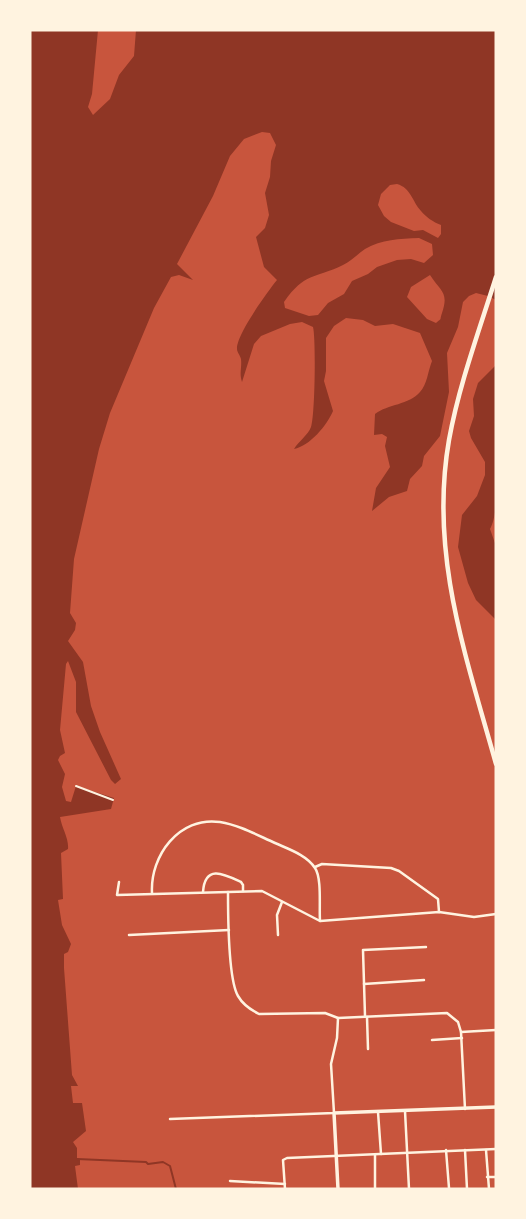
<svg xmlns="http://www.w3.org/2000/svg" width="526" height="1219" font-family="Poppins,sans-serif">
	<rect width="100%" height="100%" fill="#c8553d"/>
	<!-- water -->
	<g fill="#8f3625" fill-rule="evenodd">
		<path d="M30 30H98L92 94 88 107 93 115 110 99 119 75 134 56 136 30H496V300L488 296 476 293 469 296 463 302 458 327 447 353 449 392 440 436 424 456 422 466 410 479 407 491 389 497 372 511 376 488 390 467 385 446 387 437 382 434 374 435 375 414C388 404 409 405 420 392 427 385 428 371 432 361L420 333 393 324 375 326 363 320 346 318 334 326 326 338V371L324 381 333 411C327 425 310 446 294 449 299 441 308 435 311 427 315 416 316 338 313 327L302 322 290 324 261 336 254 344 242 382C239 373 242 368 241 359 240 355 237 352 237 349 236 335 268 291 277 280L264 267 256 237 265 228 269 215 265 193 270 177 271 161 276 145 270 133 262 132 244 139 230 156 213 196 177 264 193 280 179 275 171 277 154 308 110 413 99 449 74 559 70 613 76 623 75 630 68 641 83 662 91 706 100 732 121 779 115 784 111 780 76 712V682L68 661 66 664 60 730 65 753 60 756 58 760 65 774 62 787 66 801 71 802 76 786 114 798 111 809 60 817C62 829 69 838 68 849L61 853 63 899 58 900 62 925 71 944 68 952 64 954V968L72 1075 78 1086H71L73 1103H82L86 1131 73 1142 77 1148V1159L80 1160V1165L75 1166 78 1189H30ZM397 184C411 188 412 201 421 211 426 217 433 222 441 225V234L438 238 423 230 414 231 391 222 384 216 378 205 381 194 390 185ZM419 238 432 244 433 255 424 263 411 259 397 260 377 267 368 274 352 281 344 294 328 303 318 315 309 316 285 308 284 302C305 272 314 279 343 265 351 261 358 254 365 249 382 239 399 239 419 238ZM430 275C441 292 449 292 442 313 439 322 443 317 436 323L427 319 407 297 411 287Z"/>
		<path d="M496 365V499C496 509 494 522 490 529L496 546V620L476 600 468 583 458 547 462 515 477 496 485 475V462L471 438 469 431 474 416 473 399 478 383Z"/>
	</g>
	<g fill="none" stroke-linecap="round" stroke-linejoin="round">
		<!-- stream -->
		<polyline stroke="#8f3625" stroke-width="2" points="77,1159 146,1162 148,1164 163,1162 170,1166 176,1189"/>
		<!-- path -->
		<polyline stroke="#fff3e0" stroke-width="2" points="76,786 113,800"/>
		<!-- minor -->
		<g stroke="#fff3e0" stroke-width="2.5">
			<polyline points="315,867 322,864 391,868 399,871 438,899 439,912"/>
			<polyline points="119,882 117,895 262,891 320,921 439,912 474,917 496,914"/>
			<path d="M203 892C205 864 224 874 241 882L243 885V891"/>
			<path d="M228 892C228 913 228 979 238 996 242 1003 251 1010 259 1014L325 1013 338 1018 447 1013 458 1022 461 1032 496 1030"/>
			<path d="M152 893C150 856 179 816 220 822 239 825 257 835 275 843 288 849 307 855 315 868 322 878 319 907 320 921"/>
			<polyline points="129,935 229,930"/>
			<polyline points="278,935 277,915 282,902"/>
			<polyline points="364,984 424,980"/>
			<polyline points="365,1016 363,950 426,947"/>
			<polyline points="367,1017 368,1049"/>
			<polyline points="461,1032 465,1109"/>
			<polyline points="432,1040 462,1038"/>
			<polyline points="405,1111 409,1189"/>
			<polyline points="378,1112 381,1154"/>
			<polyline points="170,1119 334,1113 331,1064 337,1038 338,1018"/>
			<polyline points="446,1150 449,1188"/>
			<polyline points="465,1150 467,1189"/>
			<polyline points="486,1150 489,1189"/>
			<polyline points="375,1155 375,1189"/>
			<polyline points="487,1177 496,1177"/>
			<polyline points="230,1181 285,1184"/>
			<polyline points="285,1189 283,1160 287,1158 496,1149"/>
		</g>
		<!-- tertiary -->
		<polyline stroke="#fff3e0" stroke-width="3.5" points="338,1189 334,1113 496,1107"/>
		<!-- primary -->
		<path stroke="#fff3e0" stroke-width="4.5" d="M496 277C479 331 459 385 449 440 429 554 466 656 496 764"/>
	</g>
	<!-- border -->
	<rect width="526" height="1219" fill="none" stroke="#fff3e0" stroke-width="63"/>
</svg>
